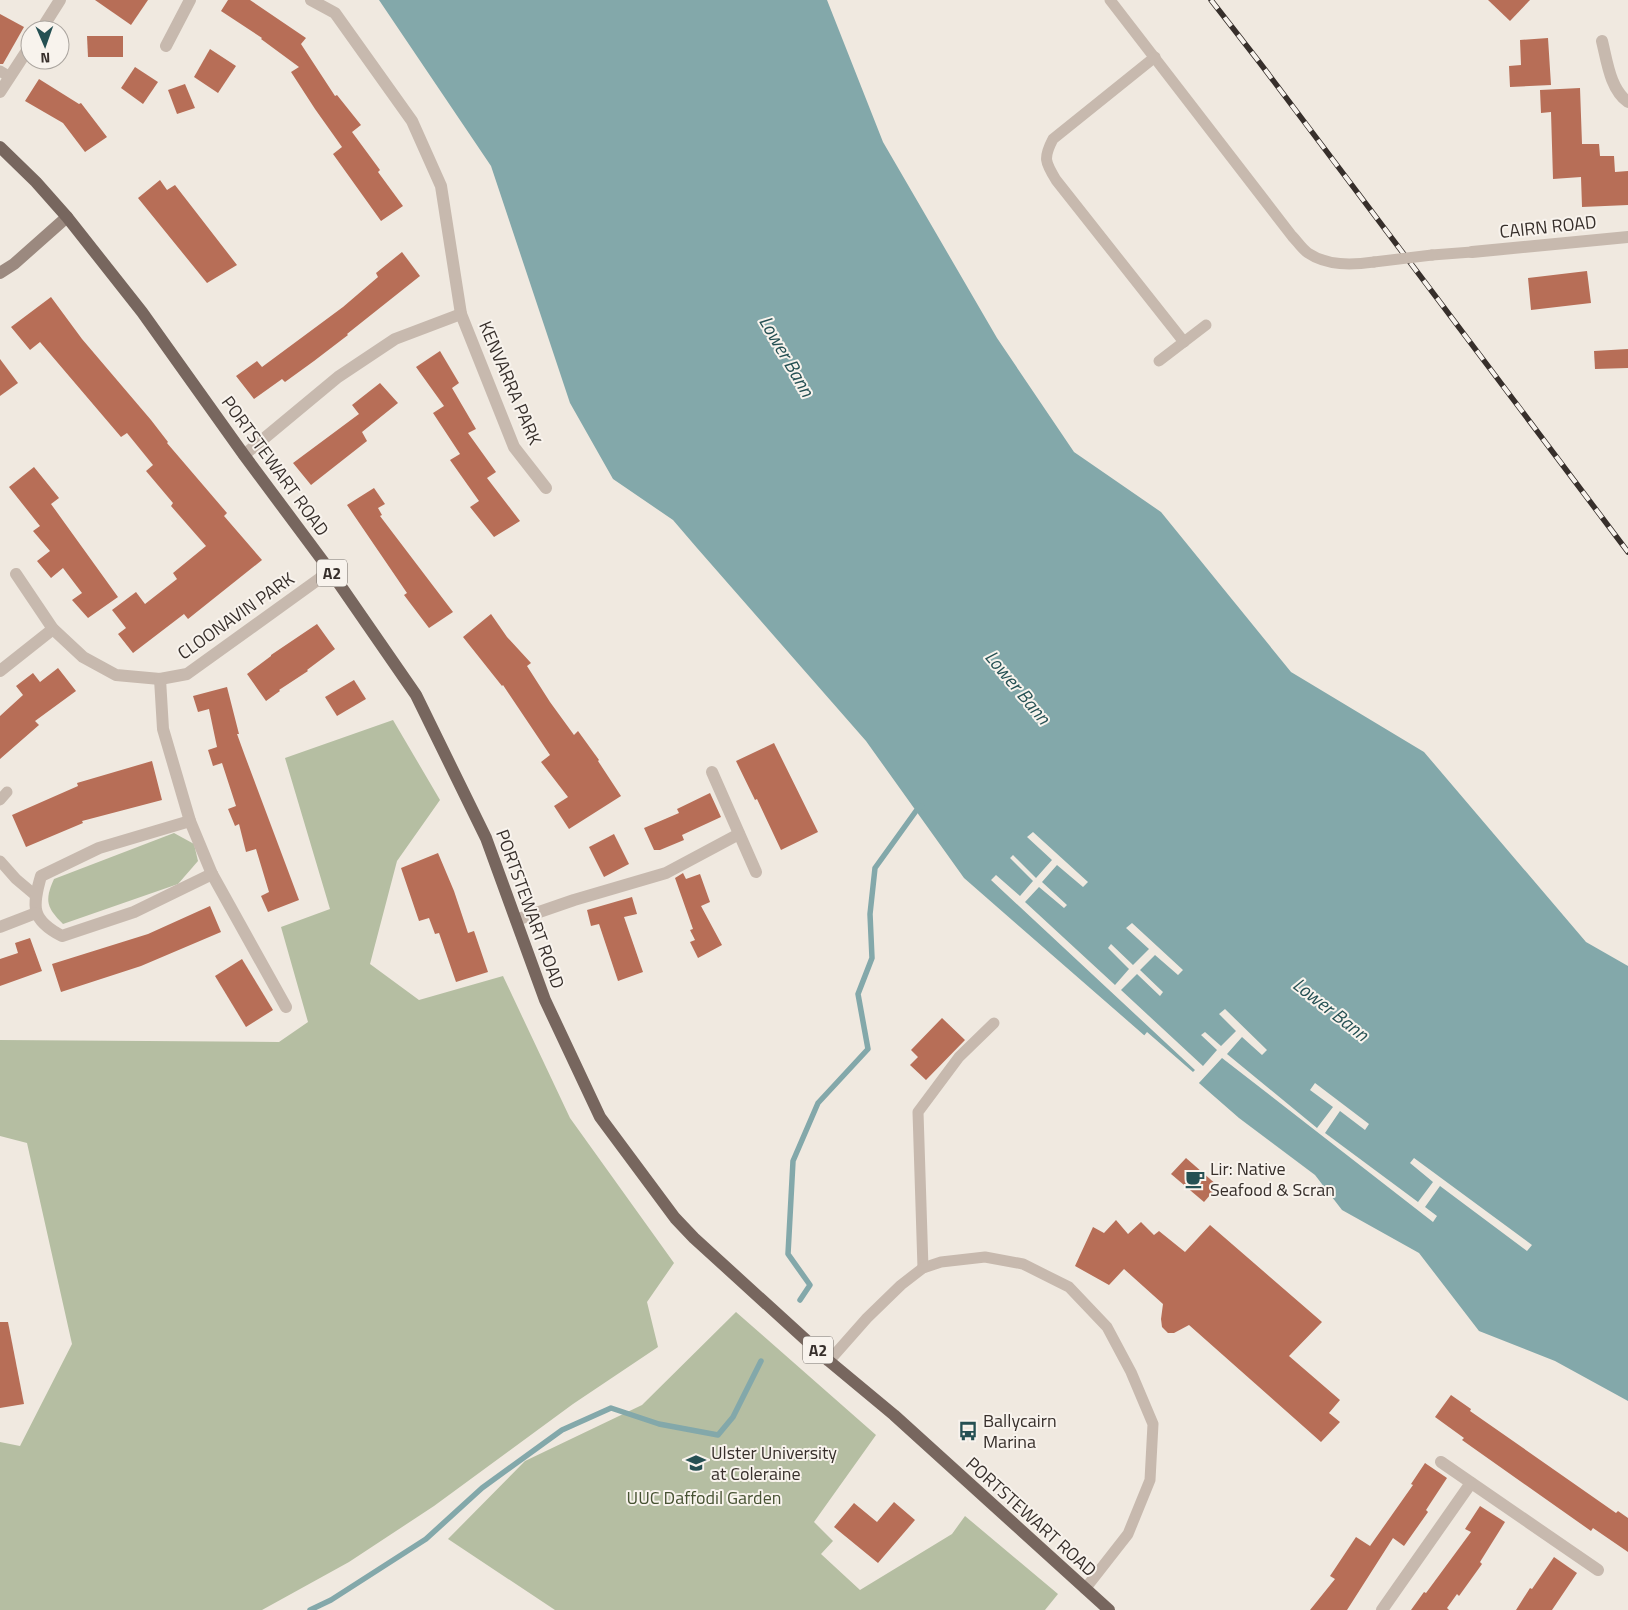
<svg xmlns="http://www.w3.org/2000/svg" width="1628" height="1610" font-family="'Titillium Web',sans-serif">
	<rect width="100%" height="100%" fill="#f0e9e0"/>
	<!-- green -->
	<g fill="#b5bea2">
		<polygon points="393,720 440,800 397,861 370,964 419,1000 503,976 570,1118 674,1263 647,1302 658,1347 573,1404 434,1506 349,1562 262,1610 0,1610 0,1442 20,1446 72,1344 27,1143 0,1136 0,1040 279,1042 308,1022 281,927 330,909 285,758"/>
		<path d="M174 833 194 844 198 861 178 884 63 924C47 908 44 901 54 879Z"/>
		<polygon points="736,1312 876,1435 814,1522 833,1541 821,1554 860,1590 952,1534 965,1516 1058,1594 1045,1610 555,1610 448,1539 525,1461 642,1405"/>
	</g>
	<!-- water -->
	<polygon fill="#83a8aa" points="379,0 827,0 883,142 997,338 1074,452 1161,512 1291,672 1424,752 1586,942 1628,966 1628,1401 1555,1361 1479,1331 1419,1253 1342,1210 1315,1175 1239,1118 964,878 866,741 697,548 673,520 613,479 570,403 491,166"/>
	<!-- pier -->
	<polygon fill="#f0e9e0" points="1033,832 1088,882 1083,887 1057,865 1042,882 1067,905 1064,908 1039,887 1025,902 1115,985 1129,969 1108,948 1111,944 1133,965 1149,949 1126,928 1132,923 1183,970 1178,975 1155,955 1140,970 1163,992 1160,996 1137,974 1121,990 1203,1066 1217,1050 1201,1035 1205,1032 1221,1046 1236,1031 1219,1014 1225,1009 1267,1050 1262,1055 1242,1037 1227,1054 1317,1128 1333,1107 1310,1090 1315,1083 1369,1124 1365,1130 1340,1111 1325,1133 1418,1202 1433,1182 1410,1163 1414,1158 1532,1245 1527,1251 1440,1186 1425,1207 1437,1216 1433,1222 1222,1058 1198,1084 1178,1067 1143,1037 1147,1032 1193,1072 1195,1070 991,880 996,875 1020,896 1033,881 1010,858 1013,855 1036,878 1052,860 1027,837"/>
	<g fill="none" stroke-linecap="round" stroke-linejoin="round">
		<!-- stream -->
		<g stroke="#83a8aa" stroke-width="5.5">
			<polyline points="800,1300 810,1285 788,1254 793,1161 818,1103 868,1049 858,994 872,958 870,914 875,868 916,811 922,806"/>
			<polyline points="310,1610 331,1600 426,1539 482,1488 562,1430 611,1408 659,1424 718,1435 733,1417 761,1361"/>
		</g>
	</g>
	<!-- building -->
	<g fill="#b76e57">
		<polygon points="95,0 148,0 131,25"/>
		<polygon points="228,0 250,0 306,38 301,44 335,96 337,95 361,125 352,132 380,170 378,172 403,206 381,221 333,154 342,147 315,109 291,72 299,67 261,39 262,38 221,11"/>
		<polygon points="1488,0 1530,0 1510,21"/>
		<polygon points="0,14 24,27 3,64 0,64"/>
		<polygon points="87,36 123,36 123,57 88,57"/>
		<polygon points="1548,38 1551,85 1510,87 1509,66 1521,65 1520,40"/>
		<polygon points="210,49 236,66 218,93 194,77"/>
		<polygon points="135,67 158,82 143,104 121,88"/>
		<polygon points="39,79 79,104 81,103 107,137 85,152 63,123 25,101"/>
		<polygon points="185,84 195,108 177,114 168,90"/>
		<polygon points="1580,88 1582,144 1599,144 1600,156 1614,156 1615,172 1628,171 1628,205 1582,207 1581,177 1553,179 1551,112 1541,113 1540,90"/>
		<polygon points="160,180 167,190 175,185 237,265 207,283 138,198"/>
		<polygon points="402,252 420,276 347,334 348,335 314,361 285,382 282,379 254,399 236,376 257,361 262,367 343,307 378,277 376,273"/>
		<polygon points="1587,271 1591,303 1531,310 1528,278"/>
		<polygon points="51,297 82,339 151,420 168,442 167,443 227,513 224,516 262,560 188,619 184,614 133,653 118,634 126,628 112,610 136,592 145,604 177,579 173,573 206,546 171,506 173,503 146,471 153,465 127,433 121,437 40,342 30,350 11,327"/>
		<polygon points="1628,349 1628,368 1595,369 1594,351"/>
		<polygon points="440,351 459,383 452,388 476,429 468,433 496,472 487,478 520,521 494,537 470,507 479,501 450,460 460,454 433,413 444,406 416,367"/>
		<polygon points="0,359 18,383 0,396"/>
		<polygon points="380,383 398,403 362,432 367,441 311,485 293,463 359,414 352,405"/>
		<polygon points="34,467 59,498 51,504 118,597 88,618 72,600 82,593 63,568 51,578 37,561 50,551 33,531 40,526 9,487"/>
		<polygon points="374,488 385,504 378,508 382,515 380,516 453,612 429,628 404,595 407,593 347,505"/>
		<polygon points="491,614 507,637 531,663 527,666 550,702 574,735 578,731 599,760 598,761 621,796 569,829 554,806 568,797 541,762 550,755 503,685 502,686 463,637"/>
		<polygon points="317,624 335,649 307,670 308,671 279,690 280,691 266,701 247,674 271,656 271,655"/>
		<polygon points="58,668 76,691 35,721 39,725 0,759 0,716 23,695 16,686 33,673 40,682"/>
		<polygon points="354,680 366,699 337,716 325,697"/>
		<polygon points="227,687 239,734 237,734 245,756 299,900 268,912 261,896 269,892 256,849 246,852 239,824 235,826 228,809 236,806 222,763 213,766 208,750 217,747 209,709 198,712 193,696"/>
		<polygon points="774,743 818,832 781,850 757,799 755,800 736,761"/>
		<polygon points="152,761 162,800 82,821 83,823 26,847 12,815 78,786 77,783"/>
		<polygon points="710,793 721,817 682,835 684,840 660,850 654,850 644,828 679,813 677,809"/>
		<polygon points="614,834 629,864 604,877 589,847"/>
		<polygon points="438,853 454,891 468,933 474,931 488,972 456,982 439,933 435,934 429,918 419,921 401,868"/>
		<polygon points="683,873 686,879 700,874 710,902 701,906 722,945 698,958 690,942 695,940 690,930 693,929 675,878"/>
		<polygon points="632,897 637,914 624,917 643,972 618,981 599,924 591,926 587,910"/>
		<polygon points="210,906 221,932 141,966 61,992 52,964 148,934"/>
		<polygon points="30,938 42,971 0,986 0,959 18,953 15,943"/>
		<polygon points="242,959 273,1010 246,1027 215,976"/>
		<polygon points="942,1018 965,1040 926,1080 910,1065 918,1057 911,1050"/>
		<polygon points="1186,1158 1218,1186 1204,1202 1171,1174"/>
		<polygon points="1116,1220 1128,1234 1141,1222 1154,1235 1159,1231 1185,1252 1210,1225 1322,1322 1289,1356 1340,1400 1329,1413 1340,1422 1321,1442 1189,1325 1174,1333 1168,1333 1162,1327 1161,1319 1163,1304 1124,1269 1109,1285 1075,1266 1093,1227 1104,1233"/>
		<polygon points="0,1322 8,1322 24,1404 0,1408"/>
		<polygon points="1451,1395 1471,1409 1470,1411 1616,1513 1618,1511 1628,1518 1628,1552 1593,1528 1591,1531 1462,1440 1464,1438 1435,1417"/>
		<polygon points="1425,1463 1447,1478 1426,1510 1428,1512 1404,1546 1393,1538 1347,1610 1310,1610 1335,1579 1330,1576 1356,1537 1370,1546 1413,1485 1411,1484"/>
		<polygon points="894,1502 915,1520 878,1563 834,1527 854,1503 877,1522"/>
		<polygon points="1480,1506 1505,1522 1480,1562 1482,1564 1459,1596 1457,1594 1447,1608 1449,1610 1411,1610 1424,1592 1426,1593 1471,1532 1465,1529"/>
		<polygon points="1554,1557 1577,1573 1552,1610 1516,1610 1530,1588 1532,1589"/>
	</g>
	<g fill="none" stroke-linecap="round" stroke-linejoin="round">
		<!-- lane -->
		<g stroke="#c7b9ae" stroke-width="11">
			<path d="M1110 0 1292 236C1297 241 1302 249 1308 253 1327 266 1352 265 1374 262"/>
			<path d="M1155 57 1053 139C1043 158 1045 162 1056 180L1184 342"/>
			<polyline points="0,71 10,77"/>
			<polyline points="1432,255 1472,252"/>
			<polyline points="1159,361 1206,325"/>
			<polyline points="0,800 7,792"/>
			<polyline points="0,861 16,879 35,895"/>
			<polyline points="923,1268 918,1112 959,1057 994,1023"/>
			<polyline points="829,1361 867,1318 901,1285 923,1268 941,1262 985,1257 1023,1264 1069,1287 1107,1327 1131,1372 1153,1424 1150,1480 1128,1534 1085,1589"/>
		</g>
		<!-- street -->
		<g stroke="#c7b9ae" stroke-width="12">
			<polyline points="311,0 335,13 412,121 441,186 461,314 514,447 546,488"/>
			<polyline points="41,30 60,0"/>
			<path d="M1602 41C1607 61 1610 89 1628 102"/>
			<polyline points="166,46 190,0"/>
			<polyline points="0,92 30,46"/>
			<polyline points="1472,252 1628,237"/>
			<polyline points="244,455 338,377 395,339 461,314"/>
			<polyline points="16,574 53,629 83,657 116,675 160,679 187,674 319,579 331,572"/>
			<polyline points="0,671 53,629"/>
			<polyline points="160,679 163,729 190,821 212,874 286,1007"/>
			<polyline points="712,772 756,872"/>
			<path d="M190 821 99 848 41 876C32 907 31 920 62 936L134 912 212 874"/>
			<polyline points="516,920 574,900 666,873 739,834"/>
			<polyline points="0,927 36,913"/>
			<polyline points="1441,1462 1598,1570"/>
			<polyline points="1382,1610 1471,1483"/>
		</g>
		<!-- secondary -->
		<polyline stroke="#9b897f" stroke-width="12" points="0,273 14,264 67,217"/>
		<!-- primary -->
		<polyline stroke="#77665e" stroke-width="12" points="0,147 36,182 67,217 142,312 244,455 331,572 416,695 486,838 545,1000 600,1117 675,1218 694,1238 829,1361 894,1415 1109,1610"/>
		<defs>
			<polyline id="rail" points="1211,0 1260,63 1628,552"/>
		</defs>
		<!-- rail casing -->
		<use href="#rail" stroke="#372f2b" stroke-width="5.5"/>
		<!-- rail -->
		<use href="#rail" stroke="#f8f3ed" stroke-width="4" stroke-dasharray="11" stroke-linecap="butt"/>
		<!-- lane-bridge -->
		<polyline stroke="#c7b9ae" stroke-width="11" points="1374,262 1432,255"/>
	</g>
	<!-- icons -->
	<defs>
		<symbol id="cafe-bare" viewBox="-9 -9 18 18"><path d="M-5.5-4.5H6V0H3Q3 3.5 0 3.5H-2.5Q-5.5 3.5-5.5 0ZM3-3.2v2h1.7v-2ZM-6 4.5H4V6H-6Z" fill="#255053" stroke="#f8f3ed" stroke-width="2.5" paint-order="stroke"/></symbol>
		<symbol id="bus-bare" viewBox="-9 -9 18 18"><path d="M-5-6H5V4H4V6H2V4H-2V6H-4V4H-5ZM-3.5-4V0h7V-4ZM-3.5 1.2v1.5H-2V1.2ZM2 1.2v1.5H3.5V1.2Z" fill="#255053" stroke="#f8f3ed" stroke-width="2.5" paint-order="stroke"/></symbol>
		<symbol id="university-bare" viewBox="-9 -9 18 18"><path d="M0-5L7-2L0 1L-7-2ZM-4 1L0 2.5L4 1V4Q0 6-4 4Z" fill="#255053" stroke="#f8f3ed" stroke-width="2.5" paint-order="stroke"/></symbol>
	</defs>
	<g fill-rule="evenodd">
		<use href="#cafe-bare" x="1181" y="1165" width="28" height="28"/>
		<use href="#bus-bare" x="954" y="1417" width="28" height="28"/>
		<use href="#university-bare" x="682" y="1449" width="28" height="28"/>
	</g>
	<g text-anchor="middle" stroke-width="4" stroke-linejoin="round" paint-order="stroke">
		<!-- shield labels -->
		<g fill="#f8f3ed" stroke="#716a65" stroke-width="1">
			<rect x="317" y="559.5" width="30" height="27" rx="4"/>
			<rect x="803" y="1336.5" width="30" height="27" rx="4"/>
		</g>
		<g font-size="16" font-weight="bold" fill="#372f2b">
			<text x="332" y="579">A2</text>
			<text x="818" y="1356">A2</text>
		</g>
		<!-- street labels -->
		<g font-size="18" fill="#372f2b" stroke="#f8f3ed">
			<text transform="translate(1548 227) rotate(-6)" y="6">CAIRN ROAD</text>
			<text transform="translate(510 383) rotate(67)" y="6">KENVARRA PARK</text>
			<text transform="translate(275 466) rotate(54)" y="6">PORTSTEWART ROAD</text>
			<text transform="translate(236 616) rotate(-35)" y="6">CLOONAVIN PARK</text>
			<text transform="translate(530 909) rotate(70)" y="6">PORTSTEWART ROAD</text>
			<text transform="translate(1031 1517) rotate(42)" y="6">PORTSTEWART ROAD</text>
		</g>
		<!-- poi labels -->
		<g font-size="18" fill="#372f2b" stroke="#f8f3ed" text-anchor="start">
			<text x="1210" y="1175">Lir: Native<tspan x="1210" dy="21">Seafood &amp; Scran</tspan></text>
			<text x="983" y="1427">Ballycairn<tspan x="983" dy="21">Marina</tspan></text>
			<text x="711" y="1459">Ulster University<tspan x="711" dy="21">at Coleraine</tspan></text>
		</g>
		<!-- park labels -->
		<g font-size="18" fill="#465232" stroke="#f8f3ed">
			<text x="704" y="1504">UUC Daffodil Garden</text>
		</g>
		<!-- water labels -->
		<g font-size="19" font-style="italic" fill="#255053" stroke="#f8f3ed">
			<text transform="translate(787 356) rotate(60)" y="7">Lower Bann</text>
			<text transform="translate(1018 687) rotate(50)" y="7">Lower Bann</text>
			<text transform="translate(1331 1009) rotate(38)" y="7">Lower Bann</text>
		</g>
	</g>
	<!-- north arrow -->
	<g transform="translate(45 45) rotate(178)"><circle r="24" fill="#f8f3ed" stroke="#aba59f"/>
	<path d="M0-4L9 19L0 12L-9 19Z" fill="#255053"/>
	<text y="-8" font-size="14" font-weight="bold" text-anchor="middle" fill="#372f2b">N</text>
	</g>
</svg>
